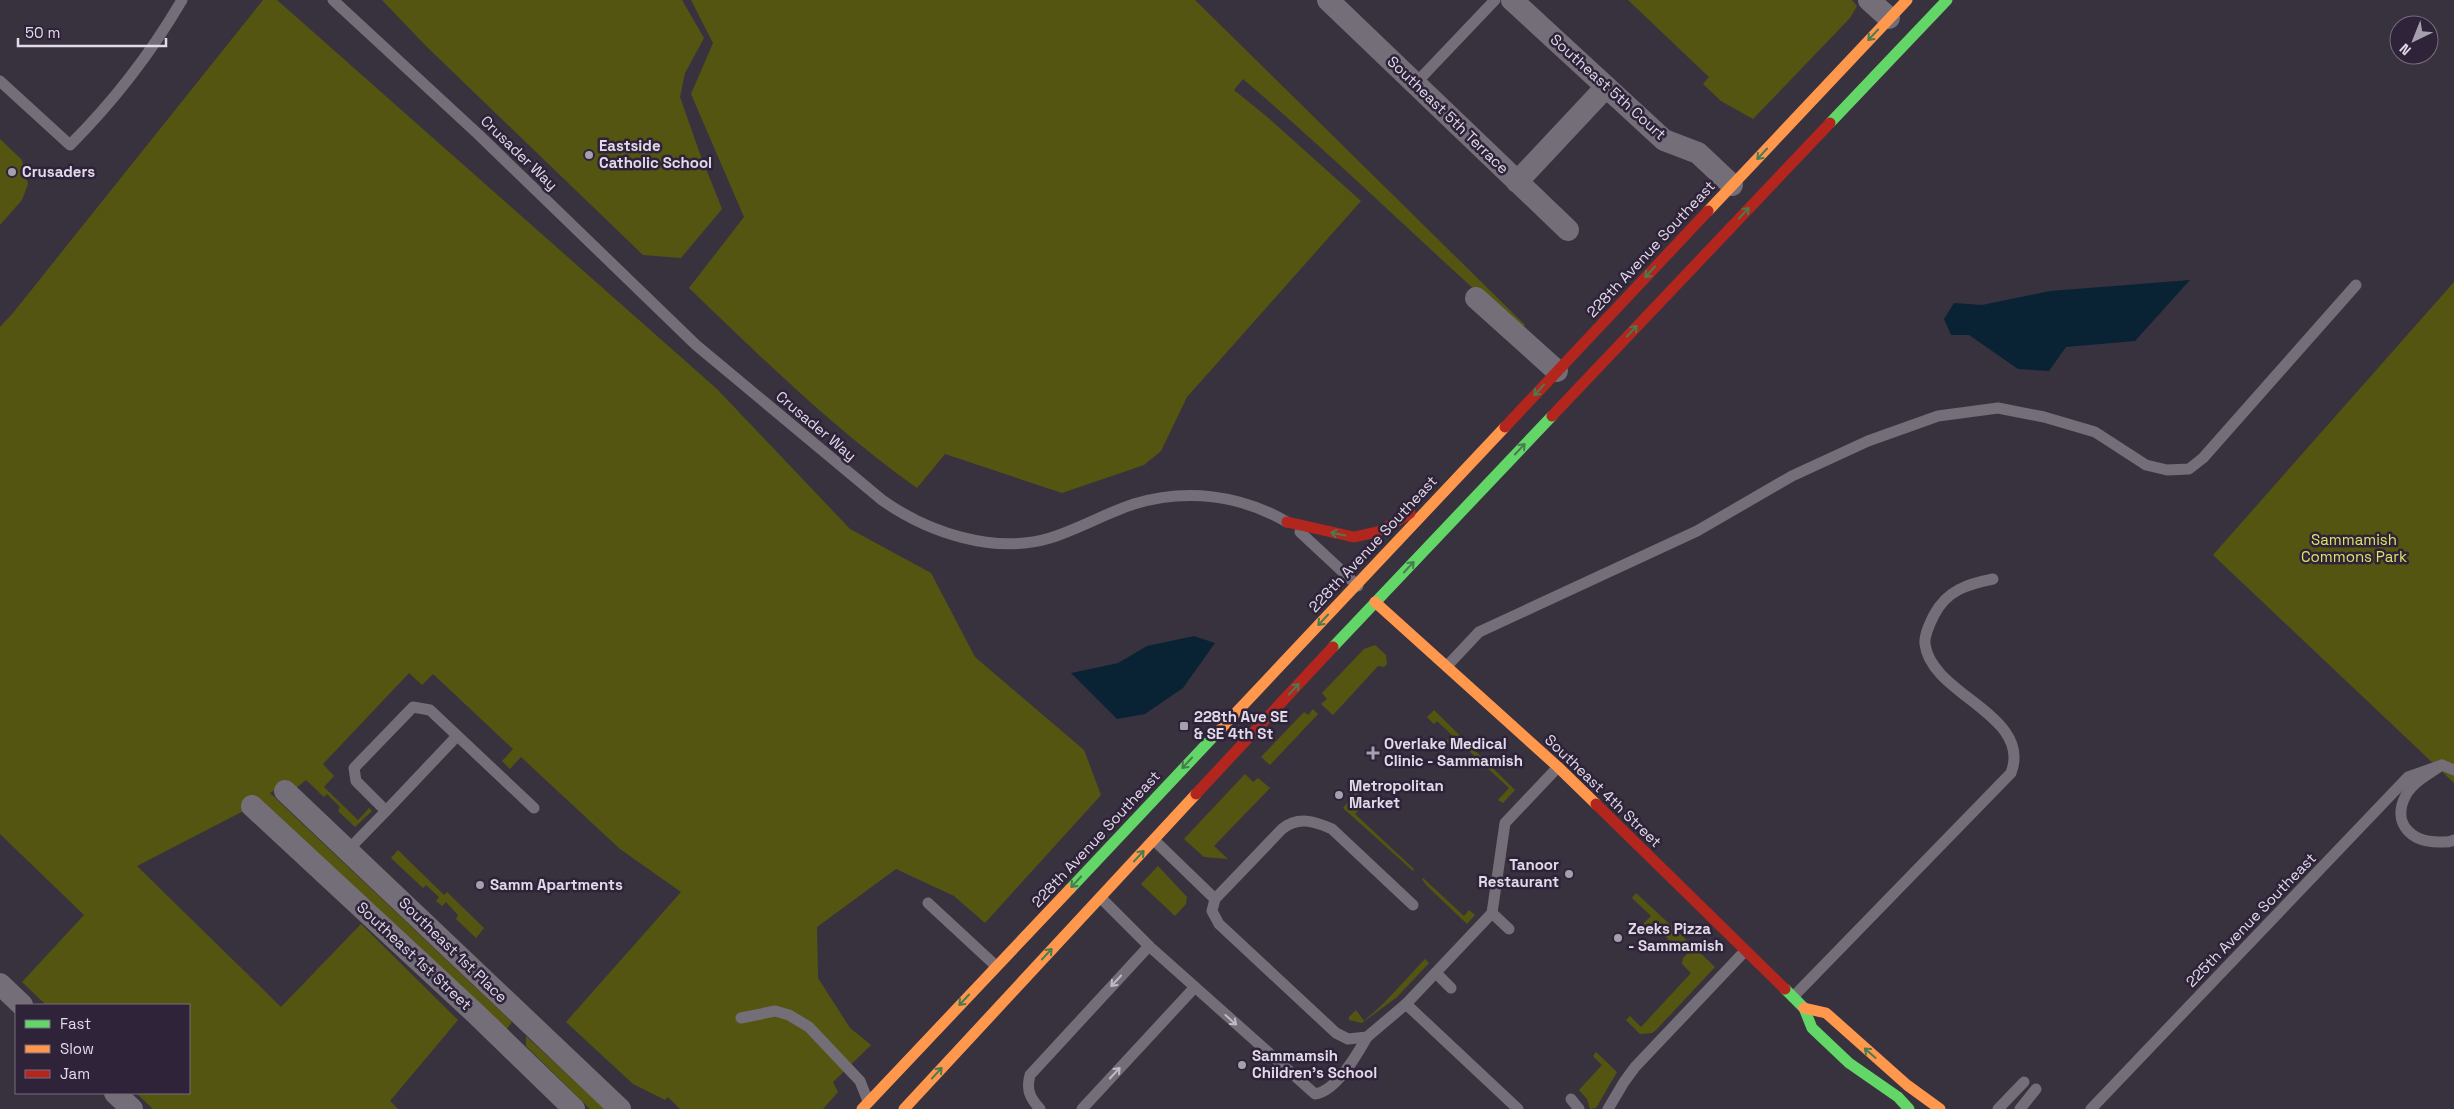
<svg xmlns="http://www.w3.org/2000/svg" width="2454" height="1109" font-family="'Space Grotesk',sans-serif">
	<rect width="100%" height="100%" fill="#38323f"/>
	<!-- green -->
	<g fill="#555512">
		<polygon points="263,0 277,0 717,389 850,529 931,573 975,657 1084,750 1101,795 985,923 954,896 896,869 817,927 818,978 850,1028 871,1045 833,1082 838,1092 823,1109 680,1109 668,1097 665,1100 633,1084 566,1022 681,892 620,849 521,757 510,769 502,761 513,749 433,674 422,685 409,673 323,764 334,776 324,787 358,820 369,808 372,811 355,827 338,811 340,807 327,794 324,797 306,780 294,790 289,787 290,781 270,793 512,1022 505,1031 257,804 137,866 281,1007 361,924 458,1020 390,1101 398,1109 153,1109 136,1093 189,1093 189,1005 46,1005 22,982 84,915 0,834 0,327 13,313"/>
		<polygon points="382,0 682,0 704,38 685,73 680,97 699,151 722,209 681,258 643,255 426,46"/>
		<path d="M691 0H1195L1525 325 1520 330C1426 248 1338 160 1243 79L1234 90 1266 116 1361 201 1187 397 1161 451 1144 465 1062 493 945 454 917 488C835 430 762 358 689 288L744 217 691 94 713 43Z"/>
		<polygon points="1628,0 1852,0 1857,6 1850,18 1753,119 1721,101 1703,84 1709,77"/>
		<polygon points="0,139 22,160 28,184 22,200 0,225"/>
		<polygon points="2454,282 2454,783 2213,555"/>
		<polygon points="1375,645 1386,655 1387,664 1384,667 1378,666 1333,715 1321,704 1327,699 1322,693 1364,649"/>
		<polygon points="1313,709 1318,714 1270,765 1261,757 1304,712 1308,715"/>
		<polygon points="1434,710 1515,790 1503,803 1498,800 1509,788 1455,738 1444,749 1441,746 1452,735 1437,721 1434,724 1427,717"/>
		<polygon points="1245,774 1253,782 1258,778 1270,788 1214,846 1228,859 1204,857 1184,839"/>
		<polygon points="1356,792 1366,802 1355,814 1414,869 1413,871 1343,808"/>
		<polygon points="398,850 444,895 447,892 484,928 476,938 456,919 458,915 446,902 442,906 436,901 439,897 426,885 423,888 391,858"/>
		<polygon points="1158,866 1187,897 1186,904 1175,916 1141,884"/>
		<polygon points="1423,878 1464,916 1469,910 1475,915 1467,924 1426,885 1422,879"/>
		<polygon points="1636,893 1690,943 1681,952 1660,931 1657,934 1653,930 1650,934 1641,926 1651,916 1632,898"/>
		<polygon points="1694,947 1715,967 1656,1030 1652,1033 1640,1034 1626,1020 1630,1016 1641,1027 1691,973 1682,964 1683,958"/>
		<polygon points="1425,959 1429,963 1397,997 1362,1023 1349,1020 1349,1017 1356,1010 1364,1021 1384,1003"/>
		<polygon points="526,1036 605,1109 590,1109 526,1046"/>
		<polygon points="1596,1052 1617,1072 1596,1108 1590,1109 1587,1099 1579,1090 1602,1065 1593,1056"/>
	</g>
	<!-- water -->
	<g fill="#0a2334">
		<polygon points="2190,280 2135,341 2066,347 2049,371 2018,369 1969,335 1951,335 1944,319 1954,303 1982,305 2050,291"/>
		<polygon points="1194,636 1215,643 1183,688 1145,714 1117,719 1071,673 1118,663 1147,646"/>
	</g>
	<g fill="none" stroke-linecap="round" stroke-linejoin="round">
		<!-- lane -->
		<g stroke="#746e79" stroke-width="11">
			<path d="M333 0 479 135 696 345 882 500C927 532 994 555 1050 538 1079 529 1106 513 1134 504 1186 488 1241 495 1287 522"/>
			<path d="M0 81 70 145C113 102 151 53 182 0"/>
			<polyline points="1415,84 1495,0"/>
			<polyline points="1300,532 1358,586"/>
			<polyline points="1447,666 1479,632 1697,531 1792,476 1868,441 1938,416 1998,408 2044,417 2095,432 2146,465 2167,470 2189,469 2203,458 2356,285"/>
			<path d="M2454 770 2442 765C2430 773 2413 782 2406 795 2391 823 2411 842 2439 842 2445 842 2449 843 2454 840"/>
			<polyline points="386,811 457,736"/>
			<polyline points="1154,840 1215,899"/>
			<polyline points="348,850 386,811 356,781 354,768 413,707 430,710 534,808"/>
			<path d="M1101 898 1149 946 1315 1094C1336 1092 1358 1053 1367 1037"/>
			<polyline points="928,903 996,966"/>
			<path d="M1413 905 1332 829C1314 821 1298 816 1282 829L1215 899 1212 911 1219 924 1336 1033 1348 1039 1367 1037 1406 1004 1492 913 1505 823 1558 767"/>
			<polyline points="1492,913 1509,929"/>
			<polyline points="1436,973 1451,988"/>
			<path d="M1793 997 2011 773C2033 715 1931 695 1925 644 1924 635 1930 623 1934 615 1947 590 1968 584 1993 579"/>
			<polyline points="1406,1004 1518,1109"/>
			<polyline points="741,1018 775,1011 789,1015 809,1027 860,1081 868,1101"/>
			<polyline points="1571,1099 1579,1109"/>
			<path d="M1040 1109C1030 1098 1026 1090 1030 1075L1149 946"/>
			<polyline points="1082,1109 1195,987"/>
			<polyline points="1608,1109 1624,1082 1635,1067 1745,951"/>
			<polyline points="1998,1109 2024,1082"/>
			<polyline points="2020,1109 2036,1089"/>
			<polyline points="2091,1109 2408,777 2442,765"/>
		</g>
		<!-- street -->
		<g stroke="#746e79" stroke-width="22">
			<polyline points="1328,0 1568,230"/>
			<polyline points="1512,0 1664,140 1698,153 1732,185"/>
			<polyline points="1869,0 1889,18"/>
			<polyline points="1517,182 1606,87"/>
			<polyline points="1476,298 1557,371"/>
			<polyline points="285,791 620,1109"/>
			<polyline points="252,806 475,1013 574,1109"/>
			<polyline points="0,984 22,1005"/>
			<polyline points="115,1093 132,1109"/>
		</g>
		<!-- fast -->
		<g stroke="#63d668" stroke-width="11">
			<polyline points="1830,123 1947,0"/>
			<polyline points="1333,647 1552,416"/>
			<polyline points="1070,889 1214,736"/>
			<polyline points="1785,989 1804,1008 1812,1028 1849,1063 1898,1097 1909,1109"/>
		</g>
		<!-- slow -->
		<g stroke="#ff974d" stroke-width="11">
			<polyline points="1708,211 1907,0"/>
			<polyline points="1375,602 1558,767 1596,804"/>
			<polyline points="1214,736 1505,427"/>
			<polyline points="1804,1008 1826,1013 1907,1085 1940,1109"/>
			<polyline points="862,1109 1070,889"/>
			<polyline points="904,1109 1196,794"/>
		</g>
		<!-- jam -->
		<g stroke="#b3261e" stroke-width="11">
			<polyline points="1552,416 1830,123"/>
			<polyline points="1505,427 1708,211"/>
			<polyline points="1287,522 1354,537 1381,531 1410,513"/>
			<polyline points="1196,794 1333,647"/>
			<polyline points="1596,804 1785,989"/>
		</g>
	</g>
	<!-- one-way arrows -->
	<defs><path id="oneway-shaft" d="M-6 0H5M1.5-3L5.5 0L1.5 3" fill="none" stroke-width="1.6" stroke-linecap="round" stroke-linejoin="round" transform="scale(1.25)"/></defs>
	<g stroke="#487c50">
		<use href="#oneway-shaft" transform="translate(1873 35) rotate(133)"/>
		<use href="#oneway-shaft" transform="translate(1762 154) rotate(133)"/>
		<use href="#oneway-shaft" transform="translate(1744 213) rotate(-47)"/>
		<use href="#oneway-shaft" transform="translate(1650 272) rotate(133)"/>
		<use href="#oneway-shaft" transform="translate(1632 331) rotate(-47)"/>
		<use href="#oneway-shaft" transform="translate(1539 390) rotate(133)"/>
		<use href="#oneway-shaft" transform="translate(1520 449) rotate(-47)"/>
		<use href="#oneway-shaft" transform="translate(1338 534) rotate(-169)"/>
		<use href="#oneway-shaft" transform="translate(1409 567) rotate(-47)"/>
		<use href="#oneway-shaft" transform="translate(1323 620) rotate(133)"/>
		<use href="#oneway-shaft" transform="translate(1294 689) rotate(-47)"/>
		<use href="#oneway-shaft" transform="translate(1187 763) rotate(133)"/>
		<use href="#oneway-shaft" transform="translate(1139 856) rotate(-47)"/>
		<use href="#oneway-shaft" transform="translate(1076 882) rotate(133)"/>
		<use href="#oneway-shaft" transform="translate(1047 954) rotate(-47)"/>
		<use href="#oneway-shaft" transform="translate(964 1000) rotate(133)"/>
		<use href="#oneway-shaft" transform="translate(1870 1053) rotate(-139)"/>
		<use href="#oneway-shaft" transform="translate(937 1073) rotate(-47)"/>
	</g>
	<g stroke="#c0bac7">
		<use href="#oneway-shaft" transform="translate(1116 981) rotate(133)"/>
		<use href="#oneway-shaft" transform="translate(1231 1020) rotate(42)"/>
		<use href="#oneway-shaft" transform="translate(1115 1073) rotate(-47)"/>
	</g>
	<!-- markers -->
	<g fill="#a69fae" stroke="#2e2339" stroke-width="2">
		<circle cx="589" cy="155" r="5"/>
		<circle cx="12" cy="172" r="5"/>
		<rect x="1179" y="721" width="10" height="10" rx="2.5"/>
		<path d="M1370.5 745.5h5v5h5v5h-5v5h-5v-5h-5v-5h5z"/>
		<circle cx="1339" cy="795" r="5"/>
		<circle cx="1569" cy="874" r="5"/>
		<circle cx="480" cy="885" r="5"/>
		<circle cx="1618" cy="938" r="5"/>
		<circle cx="1242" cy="1065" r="5"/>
	</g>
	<g text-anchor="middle" stroke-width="5" stroke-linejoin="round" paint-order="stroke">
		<!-- street labels -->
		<g font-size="15" fill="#e1dae9" stroke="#2e2339">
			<text transform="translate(1608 87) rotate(42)" y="5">Southeast 5th Court</text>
			<text transform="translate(1448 115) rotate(44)" y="5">Southeast 5th Terrace</text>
			<text transform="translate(519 153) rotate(44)" y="5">Crusader Way</text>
			<text transform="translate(1651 249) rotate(-47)" y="5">228th Avenue Southeast</text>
			<text transform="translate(816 426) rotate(40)" y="5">Crusader Way</text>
			<text transform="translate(1373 544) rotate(-47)" y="5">228th Avenue Southeast</text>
			<text transform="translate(1603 791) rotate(44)" y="5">Southeast 4th Street</text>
			<text transform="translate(1096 839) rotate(-47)" y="5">228th Avenue Southeast</text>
			<text transform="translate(2251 920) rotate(-46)" y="5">225th Avenue Southeast</text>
			<text transform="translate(453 950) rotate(44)" y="5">Southeast 1st Place</text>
			<text transform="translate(414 956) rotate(43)" y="5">Southeast 1st Street</text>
		</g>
		<!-- poi labels -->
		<g font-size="15" font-weight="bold" fill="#e1dae9" stroke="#2e2339" text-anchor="start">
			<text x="599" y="151">Eastside<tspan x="599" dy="17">Catholic School</tspan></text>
			<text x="22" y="177">Crusaders</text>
			<text x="1194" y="722">228th Ave SE<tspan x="1194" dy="17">&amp; SE 4th St</tspan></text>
			<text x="1384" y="749">Overlake Medical<tspan x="1384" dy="17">Clinic - Sammamish</tspan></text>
			<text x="1349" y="791">Metropolitan<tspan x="1349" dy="17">Market</tspan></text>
			<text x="1559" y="870" text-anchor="end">Tanoor<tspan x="1559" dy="17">Restaurant</tspan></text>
			<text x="490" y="890">Samm Apartments</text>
			<text x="1628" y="934">Zeeks Pizza<tspan x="1628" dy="17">- Sammamish</tspan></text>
			<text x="1252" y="1061">Sammamsih<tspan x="1252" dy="17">Children's School</tspan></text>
		</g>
		<!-- park labels -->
		<g font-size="15" fill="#dee465" stroke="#2e2339">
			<text x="2354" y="545">Sammamish<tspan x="2354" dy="17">Commons Park</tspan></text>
		</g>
	</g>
	<!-- legend -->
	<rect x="15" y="1004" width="175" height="90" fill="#2e2339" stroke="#766c7f"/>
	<rect x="25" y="1020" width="25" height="8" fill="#63d668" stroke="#766c7f"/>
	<text x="60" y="1029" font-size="15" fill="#e1dae9">Fast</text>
	<rect x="25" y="1045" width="25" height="8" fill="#ff974d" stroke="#766c7f"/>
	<text x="60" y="1054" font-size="15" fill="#e1dae9">Slow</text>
	<rect x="25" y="1070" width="25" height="8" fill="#b3261e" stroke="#766c7f"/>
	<text x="60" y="1079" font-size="15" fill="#e1dae9">Jam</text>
	<!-- north arrow -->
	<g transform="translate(2414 40) rotate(223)"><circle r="24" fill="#2e2339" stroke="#766c7f"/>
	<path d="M0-4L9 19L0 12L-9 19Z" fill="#a69fae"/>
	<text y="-8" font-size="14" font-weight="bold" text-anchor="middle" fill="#e1dae9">N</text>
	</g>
	<!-- scale -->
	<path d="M18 38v8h148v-8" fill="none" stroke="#e1dae9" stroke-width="2.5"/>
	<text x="25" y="38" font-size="15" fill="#e1dae9" stroke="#2e2339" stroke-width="4" paint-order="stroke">50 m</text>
</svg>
